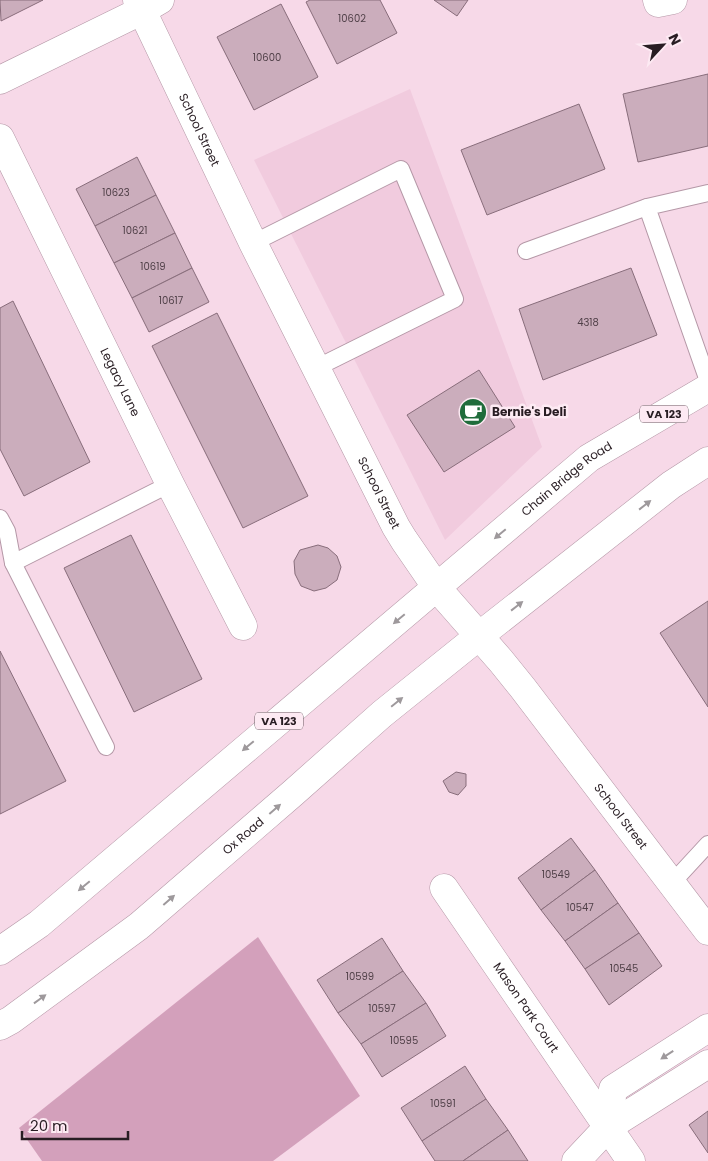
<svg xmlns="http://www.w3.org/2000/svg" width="708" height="1161" font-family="Poppins,sans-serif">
	<rect width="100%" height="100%" fill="#f7d9e8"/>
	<!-- built -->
	<polygon fill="#f1cbde" points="410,89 542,447 445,540 254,160"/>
	<!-- green -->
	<polygon fill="#d3a0bb" points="258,937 360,1096 273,1161 42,1161 19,1128"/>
	<!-- building -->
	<g fill="#cbadbc" stroke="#886d7b">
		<polygon points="0,0 43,0 1,21"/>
		<polygon points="310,0 380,0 397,33 337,64 306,2"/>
		<polygon points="434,0 468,0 457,16"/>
		<polygon points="281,4 318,77 254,110 217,37"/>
		<polygon points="708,74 708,146 638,162 623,94"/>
		<polygon points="579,104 605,169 487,215 461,150"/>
		<polygon points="137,157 156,195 95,226 76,189"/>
		<polygon points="156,195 175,233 114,263 95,226"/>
		<polygon points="175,233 192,268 132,298 114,263"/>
		<polygon points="192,268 209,302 149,332 132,298"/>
		<polygon points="631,268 657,335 543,380 519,309"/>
		<polygon points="13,301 90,462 24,496 0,449 0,308"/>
		<polygon points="217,313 308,496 243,528 152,346"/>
		<polygon points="479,370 515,427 444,472 407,415"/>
		<polygon points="131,535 202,679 134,712 64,568"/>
		<polygon points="318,545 328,548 337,556 341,567 337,580 326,588 314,591 301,586 295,574 294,561 300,550"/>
		<polygon points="708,601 708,707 660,633"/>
		<polygon points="0,651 66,781 0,814"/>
		<polygon points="456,772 466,774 466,786 458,795 449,792 443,781"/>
		<polygon points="571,838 595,870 541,910 518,878"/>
		<polygon points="595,870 618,903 565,941 541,910"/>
		<polygon points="618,903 639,933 585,969 565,941"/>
		<polygon points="639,933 662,966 609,1005 585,969"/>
		<polygon points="382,938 403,971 338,1013 317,980"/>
		<polygon points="403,971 426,1003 361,1044 338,1013"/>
		<polygon points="426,1003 446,1036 382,1077 361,1044"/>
		<polygon points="465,1066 486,1099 422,1141 401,1108"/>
		<polygon points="486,1099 508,1130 463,1161 435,1161 422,1141"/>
		<polygon points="708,1111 708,1153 689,1125"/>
		<polygon points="508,1130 528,1161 463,1161"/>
	</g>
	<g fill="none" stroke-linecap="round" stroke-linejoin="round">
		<defs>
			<g id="lane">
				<polyline points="708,193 647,207 708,381"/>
				<polyline points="253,243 401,169 455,299 316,368"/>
				<polyline points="526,251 647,207"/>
				<polyline points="0,518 7,531 13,563"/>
				<polyline points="106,747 13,563 170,484"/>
				<polyline points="672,883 708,844"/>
			</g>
			<g id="street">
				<path id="s1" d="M137 0 253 243 396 527 404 540 437 588 501 661 522 687 708 931"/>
				<polyline points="657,0 658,3 673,0"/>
				<polyline points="0,80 143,10 160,0"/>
				<path id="s2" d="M0 138 170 484 243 626"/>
				<path id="s3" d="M444 888 631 1161"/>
				<polyline points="608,1127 613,1089 708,1028"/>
				<polyline points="576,1161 608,1127 708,1064"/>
			</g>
			<g id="primary">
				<path id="s4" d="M0 951 39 924 589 458 708 388"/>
				<path id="s5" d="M0 1026 11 1020 139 926 293 793 382 714 479 636 671 485 708 461"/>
			</g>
		</defs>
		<!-- lane casing -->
		<use href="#lane" stroke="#b598a7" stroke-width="18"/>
		<!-- street casing -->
		<use href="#street" stroke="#b598a7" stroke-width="29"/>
		<!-- primary casing -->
		<use href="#primary" stroke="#b598a7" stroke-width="29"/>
		<!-- lane -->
		<use href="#lane" stroke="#fff" stroke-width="16"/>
		<!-- street -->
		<use href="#street" stroke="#fff" stroke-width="28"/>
		<!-- primary -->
		<use href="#primary" stroke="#fff" stroke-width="28"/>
	</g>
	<!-- one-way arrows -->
	<defs><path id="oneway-solid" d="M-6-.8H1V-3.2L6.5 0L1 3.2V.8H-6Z" transform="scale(1.25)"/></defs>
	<g fill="#9e999c">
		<use href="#oneway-solid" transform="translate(645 505) rotate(-38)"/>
		<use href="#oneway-solid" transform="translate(500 534) rotate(140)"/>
		<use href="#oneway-solid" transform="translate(517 606) rotate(-38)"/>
		<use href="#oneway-solid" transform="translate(399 619) rotate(140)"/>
		<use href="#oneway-solid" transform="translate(397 702) rotate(-39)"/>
		<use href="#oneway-solid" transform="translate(248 746) rotate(140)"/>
		<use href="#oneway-solid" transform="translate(275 809) rotate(-41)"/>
		<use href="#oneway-solid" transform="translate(84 886) rotate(140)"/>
		<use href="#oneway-solid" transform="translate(169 900) rotate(-41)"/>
		<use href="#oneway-solid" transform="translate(40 999) rotate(-36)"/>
		<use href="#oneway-solid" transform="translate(667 1055) rotate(147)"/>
	</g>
	<!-- icons -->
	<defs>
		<symbol id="cafe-disc" viewBox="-11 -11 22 22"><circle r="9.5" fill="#1f6c3b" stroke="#fdeaf3"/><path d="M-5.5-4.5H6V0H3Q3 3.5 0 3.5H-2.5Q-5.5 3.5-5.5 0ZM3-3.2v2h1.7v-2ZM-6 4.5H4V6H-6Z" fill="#fff"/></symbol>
	</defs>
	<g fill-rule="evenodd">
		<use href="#cafe-disc" x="457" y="396" width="32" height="32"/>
	</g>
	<g text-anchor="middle" stroke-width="5" stroke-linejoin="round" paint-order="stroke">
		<!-- number labels -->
		<g font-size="10" fill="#514149">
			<text x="352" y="22">10602</text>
			<text x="267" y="61">10600</text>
			<text x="116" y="196">10623</text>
			<text x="135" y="234">10621</text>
			<text x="153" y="270">10619</text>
			<text x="171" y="304">10617</text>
			<text x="588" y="326">4318</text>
			<text x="556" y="878">10549</text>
			<text x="580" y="911">10547</text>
			<text x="624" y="972">10545</text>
			<text x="360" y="980">10599</text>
			<text x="382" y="1012">10597</text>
			<text x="404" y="1044">10595</text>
			<text x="443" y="1107">10591</text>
		</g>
		<!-- shield labels -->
		<g fill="#fdeaf3" stroke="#685a61" stroke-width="1">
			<rect x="640" y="405.5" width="48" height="17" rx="4"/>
			<rect x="255" y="712.5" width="48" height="17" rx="4"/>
		</g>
		<g font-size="11" font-weight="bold" fill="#281d23">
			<text x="664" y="418">VA 123</text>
			<text x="279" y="725">VA 123</text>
		</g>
		<!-- street labels -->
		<g font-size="12" fill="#281d23" stroke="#fdeaf3">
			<text dy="4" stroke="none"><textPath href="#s1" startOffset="144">School Street</textPath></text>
			<text dy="4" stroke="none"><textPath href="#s2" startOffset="272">Legacy Lane</textPath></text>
			<text dy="4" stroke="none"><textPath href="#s4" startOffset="738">Chain Bridge Road</textPath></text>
			<text dy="4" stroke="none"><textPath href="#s1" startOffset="549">School Street</textPath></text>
			<text dy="4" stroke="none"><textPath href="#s1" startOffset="954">School Street</textPath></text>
			<text dy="4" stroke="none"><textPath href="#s5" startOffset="309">Ox Road</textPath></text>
			<text dy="4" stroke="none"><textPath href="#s3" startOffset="145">Mason Park Court</textPath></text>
		</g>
		<!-- poi labels -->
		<g font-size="12" font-weight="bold" fill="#281d23" stroke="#fdeaf3" text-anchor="start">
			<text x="492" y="416">Bernie's Deli</text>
		</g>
	</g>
	<!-- north arrow -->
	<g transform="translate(663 45) rotate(64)" stroke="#fdeaf3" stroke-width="4" paint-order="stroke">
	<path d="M0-4L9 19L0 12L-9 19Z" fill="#281d23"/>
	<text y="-8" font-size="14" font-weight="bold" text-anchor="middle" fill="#281d23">N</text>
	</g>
	<!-- scale -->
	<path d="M22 1131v8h106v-8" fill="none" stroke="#281d23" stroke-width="2.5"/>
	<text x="30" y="1131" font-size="15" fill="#281d23" stroke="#fdeaf3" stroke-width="4" paint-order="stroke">20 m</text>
</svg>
